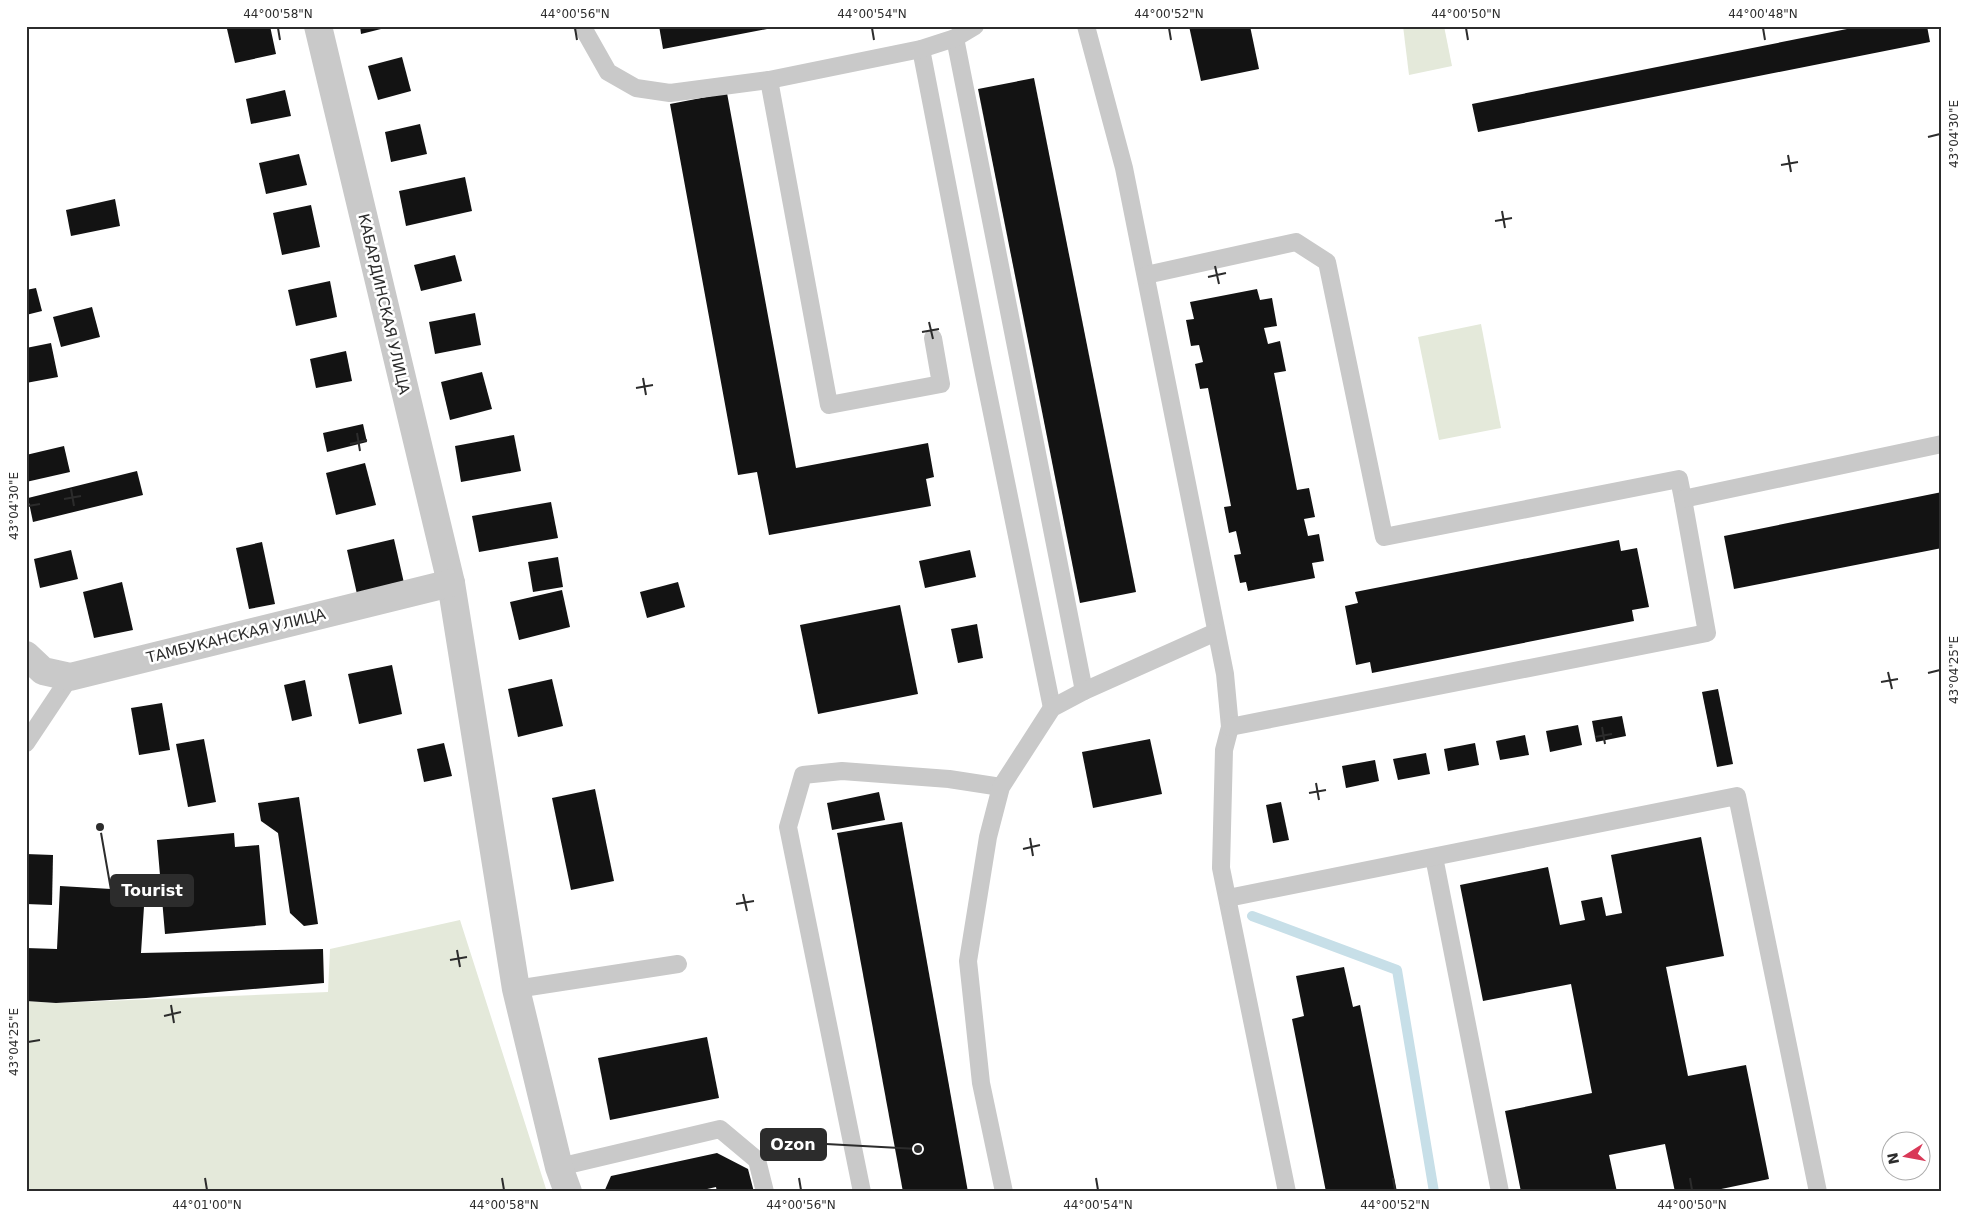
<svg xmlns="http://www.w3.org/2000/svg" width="1968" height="1218" font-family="'DejaVu Sans',sans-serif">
	<rect width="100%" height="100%" fill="#fff"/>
	<!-- green -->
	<g fill="#e4e9da">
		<polygon points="1403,26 1444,26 1452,66 1409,75"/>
		<polygon points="1481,324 1501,428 1439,440 1418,337"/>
		<polygon points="460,920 547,1192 26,1192 26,1001 56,1003 328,992 330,949"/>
	</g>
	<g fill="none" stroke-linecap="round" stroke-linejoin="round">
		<!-- stream -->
		<polyline stroke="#c7dfe8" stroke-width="10" points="1252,916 1397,970 1434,1192"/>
	</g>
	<!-- building -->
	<g fill="#131313">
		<polygon points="240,26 270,26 276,54 235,63 227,29"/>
		<polygon points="360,26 389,26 389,27 361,34"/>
		<polygon points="659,26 777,26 777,27 663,49"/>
		<polygon points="1189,26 1250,26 1259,69 1201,81"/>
		<polygon points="1862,26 1927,26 1930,42 1478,132 1472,104"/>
		<polygon points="402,57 411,91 378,100 368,66"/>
		<polygon points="1034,78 1136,592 1080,603 978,89"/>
		<polygon points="285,90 291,116 251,124 246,99"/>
		<polygon points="727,93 796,468 928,443 934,477 926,479 931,506 769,535 757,472 738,475 670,104"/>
		<polygon points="420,124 427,154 391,162 385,132"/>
		<polygon points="299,154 307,185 266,194 259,163"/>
		<polygon points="465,177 472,211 406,226 399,191"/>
		<polygon points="115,199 120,226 71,236 66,210"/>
		<polygon points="311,205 320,247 282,255 273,213"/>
		<polygon points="455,255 462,281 421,291 414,265"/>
		<polygon points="330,281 337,317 296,326 288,290"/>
		<polygon points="36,288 42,311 26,315 26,290"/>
		<polygon points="1257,289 1260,300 1272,298 1277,326 1264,328 1268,344 1280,341 1286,371 1274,373 1297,490 1309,488 1315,517 1304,519 1308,536 1319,534 1324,561 1312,563 1315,578 1248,591 1246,582 1240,583 1234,555 1241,554 1236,531 1229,533 1224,507 1231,506 1208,388 1200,389 1195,364 1203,362 1199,345 1191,346 1186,320 1194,319 1190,302"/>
		<polygon points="92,307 100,337 61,347 53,317"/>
		<polygon points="475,313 481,345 435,354 429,322"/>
		<polygon points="51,343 58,377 26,383 26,348"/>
		<polygon points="346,351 352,381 316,388 310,359"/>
		<polygon points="482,372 492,409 450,420 441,382"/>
		<polygon points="363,424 367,442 327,452 323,433"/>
		<polygon points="514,435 521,471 461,482 455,446"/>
		<polygon points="64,446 70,472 26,482 26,455"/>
		<polygon points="365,463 376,505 336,515 326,473"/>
		<polygon points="137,471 143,495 33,522 28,498"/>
		<polygon points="1942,492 1942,548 1734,589 1724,536"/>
		<polygon points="551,502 558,538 479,552 472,516"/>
		<polygon points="394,539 404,583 357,594 347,550"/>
		<polygon points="1619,540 1621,551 1637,548 1649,607 1632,610 1634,621 1372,673 1370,662 1356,665 1345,606 1358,603 1355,592"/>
		<polygon points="262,542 275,604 249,609 236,548"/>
		<polygon points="71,550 78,579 40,588 34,559"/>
		<polygon points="970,550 976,577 925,588 919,561"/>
		<polygon points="558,557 563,587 533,592 528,562"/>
		<polygon points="122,582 133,630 94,638 83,592"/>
		<polygon points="678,582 685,607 647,618 640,592"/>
		<polygon points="562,590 570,627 519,640 510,602"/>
		<polygon points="900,605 918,694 818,714 800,625"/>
		<polygon points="977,624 983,658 958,663 951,629"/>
		<polygon points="392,665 402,714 359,724 348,674"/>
		<polygon points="552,679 563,726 518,737 508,689"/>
		<polygon points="305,680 312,716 292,721 284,685"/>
		<polygon points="1718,689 1733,764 1717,767 1702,692"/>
		<polygon points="162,703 170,750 139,755 131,708"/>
		<polygon points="1622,716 1626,736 1596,742 1592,721"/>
		<polygon points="1578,725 1582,745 1550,752 1546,731"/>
		<polygon points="1525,735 1529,755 1500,760 1496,741"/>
		<polygon points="204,739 216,802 188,807 176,744"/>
		<polygon points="1150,739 1162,794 1093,808 1082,752"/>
		<polygon points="444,743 452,776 424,782 417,749"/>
		<polygon points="1475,743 1479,765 1448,771 1444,749"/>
		<polygon points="1426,753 1430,774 1398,780 1393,759"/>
		<polygon points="1375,760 1379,781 1346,788 1342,766"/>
		<polygon points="595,789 614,881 571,890 552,798"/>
		<polygon points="879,792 885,820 832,830 827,803"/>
		<polygon points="299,797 318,924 304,926 290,913 278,833 261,821 258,803"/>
		<polygon points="1281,802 1289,840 1273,843 1266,805"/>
		<polygon points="902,822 968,1192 903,1192 837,833"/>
		<polygon points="234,833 235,847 259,845 266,925 165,934 157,840"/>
		<polygon points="1701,837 1724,956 1666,967 1688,1076 1746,1065 1769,1179 1707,1192 1675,1192 1665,1144 1609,1155 1617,1192 1521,1192 1505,1111 1592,1093 1571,984 1483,1001 1460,885 1548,867 1560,925 1585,920 1581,901 1602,897 1606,916 1622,913 1611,855"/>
		<polygon points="26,854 53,855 52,905 26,904"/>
		<polygon points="60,886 145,891 141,953 323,949 324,983 146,998 56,1003 26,1001 26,948 57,949"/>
		<polygon points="1344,967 1353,1007 1360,1005 1397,1192 1326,1192 1292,1019 1304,1016 1296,976"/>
		<polygon points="707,1037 719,1098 610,1120 598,1058"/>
		<polygon points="717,1153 748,1169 754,1192 717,1192 716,1187 694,1192 604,1192 611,1176"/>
	</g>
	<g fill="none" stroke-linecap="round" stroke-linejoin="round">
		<!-- lane -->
		<g stroke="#c9c9c9" stroke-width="18">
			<polyline points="582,26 608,72 636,88 670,93 769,80"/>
			<polyline points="1086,26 1124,168 1225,674 1230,727 1224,750 1221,868 1287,1192"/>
			<polyline points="955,38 1084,691"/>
			<polyline points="921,49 982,364 1052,708"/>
			<polyline points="1146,275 1296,242 1327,262 1384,537 1679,479 1683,499 1707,633 1230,727"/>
			<polyline points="933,338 941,384 829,405 769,80 921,49 955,38 975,26"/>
			<polyline points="1683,499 1942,444"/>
			<polyline points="26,743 70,677"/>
			<polyline points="1434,857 1500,1192"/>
			<polyline points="1228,898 1737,796 1818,1192"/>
			<polyline points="516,989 678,964"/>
			<polyline points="559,1167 720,1129 757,1160 765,1192"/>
			<polyline points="862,1192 788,827 803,775 842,771 949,779 1001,787"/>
			<polyline points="1004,1192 981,1083 968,961 988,837 1001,787 1052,708 1084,691 1216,632"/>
		</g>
		<!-- street -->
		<g stroke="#c9c9c9" stroke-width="28">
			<polyline points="318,26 451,583 516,989 559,1167 568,1192"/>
			<polyline points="26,655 43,671 70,677 451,583"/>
		</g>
	</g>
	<!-- ticks -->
	<path fill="none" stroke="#2c2c2c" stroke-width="2" d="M278 28 280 40M575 28 577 40M872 28 874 40M1169 28 1171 40M1466 28 1468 40M1763 28 1765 40M1928 137 1940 134M1788 155 1791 172M1781 165 1798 162M1502 211 1505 228M1495 221 1512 218M1215 266 1219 284M1208 277 1226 273M929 322 933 339M922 332 939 329M643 378 646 395M636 388 653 385M357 433 360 451M350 444 367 440M71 489 74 506M64 499 81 496M28 506 40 504M1888 672 1892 689M1928 673 1940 670M1881 682 1898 679M1602 727 1605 744M1595 737 1612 734M1316 783 1319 800M1309 793 1326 790M1030 838 1033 856M1023 849 1040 845M743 894 747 911M736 904 754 901M457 950 460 967M450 960 467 957M171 1005 174 1023M164 1016 181 1012M28 1042 40 1040M205 1178 207 1190M502 1178 504 1190M799 1178 801 1190M1096 1178 1098 1190M1393 1178 1395 1190M1690 1178 1692 1190"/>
	<g text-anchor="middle" stroke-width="5" stroke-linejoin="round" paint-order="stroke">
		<!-- street labels -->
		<g font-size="15" fill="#2c2c2c" stroke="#fff">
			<text transform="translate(384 304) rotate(77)" y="5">КАБАРДИНСКАЯ УЛИЦА</text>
			<text transform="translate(236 636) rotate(-14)" y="5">ТАМБУКАНСКАЯ УЛИЦА</text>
		</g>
	</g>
	<!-- callouts -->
	<path fill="none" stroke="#2c2c2c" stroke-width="2" d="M100 827L111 890M918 1149L826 1144"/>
	<g fill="#2c2c2c" stroke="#fff" stroke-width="2">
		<circle cx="100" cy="827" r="5"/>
		<circle cx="918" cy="1149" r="5"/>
	</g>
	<g fill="#2c2c2c" stroke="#2c2c2c" stroke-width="2">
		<rect x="111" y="875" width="82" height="31" rx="5"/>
		<rect x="761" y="1129" width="65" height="31" rx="5"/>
	</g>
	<g font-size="16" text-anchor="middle" font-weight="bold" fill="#fff">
		<text x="152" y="896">Tourist</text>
		<text x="793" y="1150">Ozon</text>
	</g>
	<!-- border -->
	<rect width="1968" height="1218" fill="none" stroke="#ffffff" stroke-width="55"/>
	<!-- north arrow -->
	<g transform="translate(1906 1156) rotate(259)"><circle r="24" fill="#ffffff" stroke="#ababab"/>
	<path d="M0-4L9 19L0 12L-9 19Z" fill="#d93857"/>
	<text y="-8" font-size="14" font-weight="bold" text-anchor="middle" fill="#2c2c2c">N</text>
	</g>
	<rect x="28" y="28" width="1912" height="1162" fill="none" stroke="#2c2c2c" stroke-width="2"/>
	<g font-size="12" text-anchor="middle" fill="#2c2c2c">
		<text x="278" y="18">44°00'58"N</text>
		<text x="575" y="18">44°00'56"N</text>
		<text x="872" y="18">44°00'54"N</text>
		<text x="1169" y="18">44°00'52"N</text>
		<text x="1466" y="18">44°00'50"N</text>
		<text x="1763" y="18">44°00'48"N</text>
		<text transform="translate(1954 134) rotate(-90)" y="4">43°04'30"E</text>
		<text transform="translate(14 506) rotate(-90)" y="4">43°04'30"E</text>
		<text transform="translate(1954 670) rotate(-90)" y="4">43°04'25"E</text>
		<text transform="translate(14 1042) rotate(-90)" y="4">43°04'25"E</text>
		<text x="207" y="1209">44°01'00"N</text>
		<text x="504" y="1209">44°00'58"N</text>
		<text x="801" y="1209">44°00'56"N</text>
		<text x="1098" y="1209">44°00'54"N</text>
		<text x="1395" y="1209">44°00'52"N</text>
		<text x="1692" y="1209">44°00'50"N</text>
	</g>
</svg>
